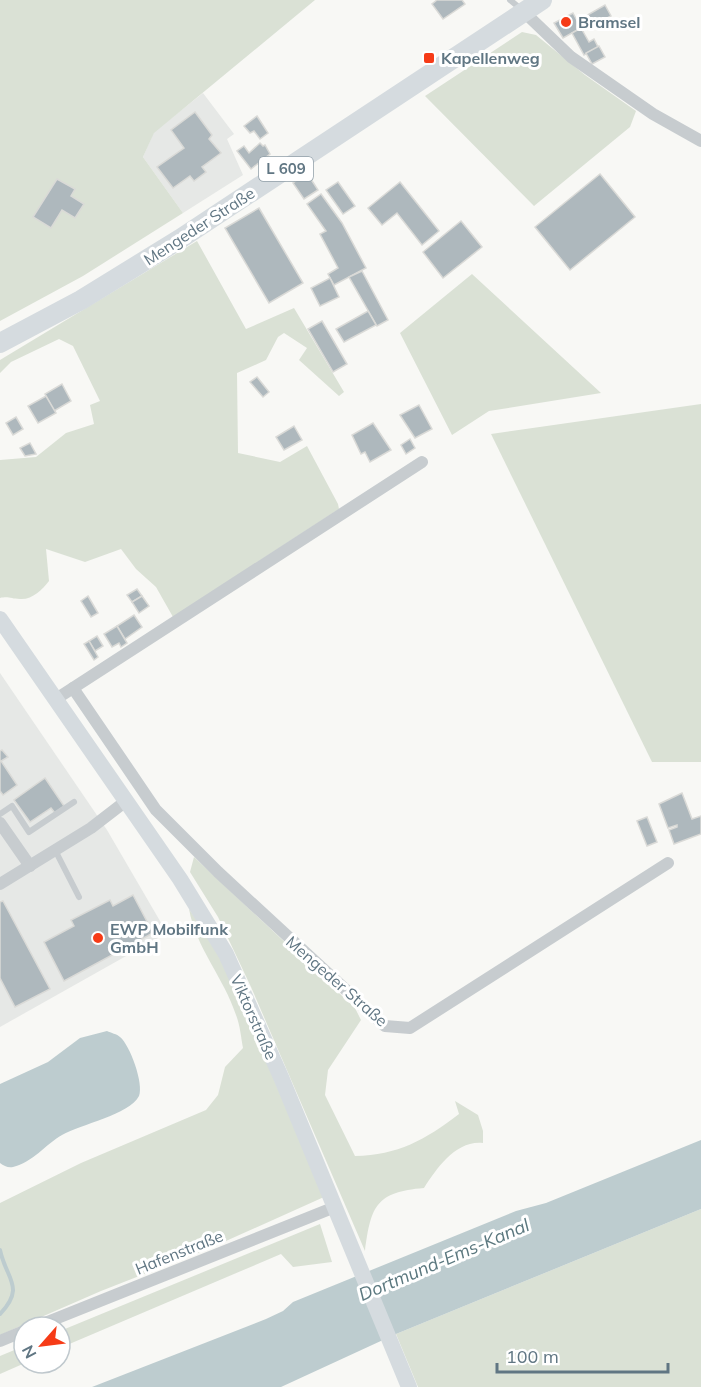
<svg xmlns="http://www.w3.org/2000/svg" width="701" height="1387" font-family="Mulish,sans-serif">
	<rect width="100%" height="100%" fill="#f8f8f5"/>
	<!-- built -->
	<g fill="#e6e8e6">
		<polygon points="203,93 234,134 227,139 243,175 183,213 143,157 154,132"/>
		<polygon points="0,673 107,830 167,933 0,1027"/>
	</g>
	<!-- green -->
	<g fill="#dae1d5">
		<polygon points="0,0 315,0 154,133 143,157 183,213 83,276 0,321"/>
		<polygon points="522,32 536,35 585,75 636,111 630,127 534,206 425,96"/>
		<path d="M197 241 246 329 294 308 344 392 339 396 299 360 307 348 284 333 278 337 266 360 237 373 238 453 280 462 307 446 338 504 339 509 173 617 156 587 136 569 121 549 85 562 46 549 49 581C42 590 32 600 20 599 11 599 9 596 0 598V460L36 457 66 433 94 424 90 405 100 401 73 346 59 339 11 362 0 373V360Z"/>
		<polygon points="472,274 601,393 489,411 452,435 400,333"/>
		<polygon points="701,404 701,762 652,762 491,434"/>
		<path d="M194 857 355 1008 361 1020 328 1070 325 1095 355 1156C398 1155 425 1140 459 1114L455 1101 478 1115 483 1131V1143C456 1140 437 1168 424 1188 376 1192 371 1206 365 1251L251 987 218 917 190 872Z"/>
		<path d="M189 909 221 955 324 1197 208 1249 101 1291 0 1335V1203L81 1163 206 1110 218 1095 225 1067 243 1048C241 1037 240 1025 236 1015 224 978 196 948 189 909Z"/>
		<polygon points="701,1209 701,1387 418,1387 396,1334"/>
		<polygon points="320,1224 332,1262 293,1267 281,1254 60,1348 60,1331"/>
		<polygon points="24,1346 25,1363 0,1374 0,1356"/>
	</g>
	<!-- water -->
	<g fill="#bdcccf">
		<path d="M107 1031C111 1033 117 1034 120 1037 130 1045 144 1084 139 1096 129 1115 81 1124 62 1135 46 1144 32 1163 13 1167 8 1168 4 1166 0 1163V1084L48 1062 80 1038Z"/>
		<polygon points="701,1140 701,1209 396,1334 281,1387 92,1387 266,1319 283,1311 293,1302 516,1211 546,1203"/>
	</g>
	<g fill="none" stroke-linecap="round" stroke-linejoin="round">
		<!-- stream -->
		<path stroke="#bdcccf" stroke-width="4" d="M0 1250C6 1279 26 1287 0 1314"/>
	</g>
	<!-- building -->
	<g fill="#aeb8bd" stroke="#dadad7" stroke-width="1.5">
		<polygon points="437,0 462,0 465,4 443,19 432,4"/>
		<polygon points="605,5 611,16 583,31 577,21"/>
		<polygon points="573,13 581,28 563,38 554,23"/>
		<polygon points="581,28 589,42 594,39 598,47 584,55 572,33"/>
		<polygon points="599,46 605,57 592,64 586,53"/>
		<polygon points="195,112 212,135 209,139 221,153 202,167 206,172 194,181 190,176 173,188 157,167 184,148 171,130"/>
		<polygon points="257,116 268,133 260,139 254,131 250,133 244,126"/>
		<polygon points="260,143 263,146 265,145 270,154 251,169 237,151 244,146 249,153"/>
		<polygon points="307,173 318,190 304,199 293,183"/>
		<polygon points="600,174 635,217 570,270 535,227"/>
		<polygon points="57,179 75,189 71,196 84,204 75,218 62,210 51,228 33,217"/>
		<polygon points="338,182 355,206 343,214 326,190"/>
		<polygon points="400,182 439,231 422,245 397,213 382,225 368,208"/>
		<polygon points="321,194 342,223 366,268 334,285 328,274 338,268 320,234 326,231 307,204"/>
		<polygon points="259,208 303,283 269,303 225,228"/>
		<polygon points="461,221 482,247 443,278 423,252"/>
		<polygon points="362,271 388,320 377,326 349,277"/>
		<polygon points="330,278 339,297 320,306 311,288"/>
		<polygon points="368,311 376,325 344,342 336,329"/>
		<polygon points="322,321 347,364 333,372 308,329"/>
		<polygon points="257,377 269,392 263,397 250,382"/>
		<polygon points="62,384 71,401 54,411 45,394"/>
		<polygon points="46,396 56,413 38,423 28,406"/>
		<polygon points="419,405 432,429 415,438 400,415"/>
		<polygon points="16,417 23,429 13,435 6,423"/>
		<polygon points="373,423 391,450 370,462 365,452 361,454 352,435"/>
		<polygon points="294,426 302,440 284,450 276,437"/>
		<polygon points="410,439 415,448 406,454 401,445"/>
		<polygon points="30,443 36,454 25,456 20,448"/>
		<polygon points="137,589 142,596 132,602 127,595"/>
		<polygon points="88,596 98,613 91,617 81,601"/>
		<polygon points="142,596 149,606 139,613 132,602"/>
		<polygon points="134,615 142,627 125,639 117,626"/>
		<polygon points="117,626 127,643 121,647 119,643 112,647 104,634"/>
		<polygon points="97,636 103,646 95,651 89,641"/>
		<polygon points="89,641 98,657 94,660 84,644"/>
		<polygon points="2,750 8,757 1,761 17,785 3,795 0,791 0,751"/>
		<polygon points="45,778 64,806 55,813 51,808 30,822 14,800"/>
		<polygon points="682,793 692,819 701,816 701,834 674,844 669,830 677,827 677,825 668,828 659,804"/>
		<polygon points="647,817 657,842 647,846 637,821"/>
		<polygon points="133,895 153,933 64,981 44,942 74,926 71,920 110,900 113,906"/>
		<polygon points="3,901 50,989 15,1007 0,978 0,902"/>
	</g>
	<g fill="none" stroke-linecap="round" stroke-linejoin="round">
		<!-- service -->
		<g stroke="#c7cccf" stroke-width="6">
			<polyline points="510,0 521,9"/>
			<polyline points="0,814 12,806 29,832 74,802"/>
			<polyline points="55,850 79,897"/>
		</g>
		<!-- minor -->
		<g stroke="#c7cccf" stroke-width="12">
			<polyline points="524,12 571,57 653,114 701,141"/>
			<polyline points="73,688 422,462"/>
			<polyline points="56,699 73,688 156,810 218,872 385,1026 410,1028 668,863"/>
			<polyline points="0,823 30,866"/>
			<polyline points="0,884 91,828 126,801"/>
			<polyline points="35,1327 335,1207"/>
			<polyline points="0,1341 24,1331"/>
		</g>
		<!-- secondary -->
		<polyline stroke="#d5dbdf" stroke-width="16" points="0,619 180,879 226,954 281,1077 409,1387"/>
		<!-- primary -->
		<polyline stroke="#d5dbdf" stroke-width="20" points="0,343 81,300 180,239 542,0"/>
	</g>
	<!-- markers -->
	<g fill="#f63b17" stroke="#fff" stroke-width="2">
		<circle cx="566" cy="22" r="6"/>
		<rect x="423" y="52" width="12" height="12" rx="3"/>
		<circle cx="98" cy="938" r="6"/>
	</g>
	<g text-anchor="middle" stroke-width="6" stroke-linejoin="round" paint-order="stroke">
		<!-- shield labels -->
		<rect fill="#fff" stroke="#909fa8" stroke-width="1.5" x="259" y="157" width="54" height="24" rx="4.5"/>
		<g font-size="15" font-weight="bold" fill="#607683">
			<text x="286" y="174">L 609</text>
		</g>
		<!-- poi labels -->
		<g font-size="16" font-weight="bold" fill="#607683" stroke="#fff" text-anchor="start">
			<text x="578" y="28">Bramsel</text>
			<text x="441" y="64">Kapellenweg</text>
			<text x="110" y="935">EWP Mobilfunk<tspan x="110" dy="18">GmbH</tspan></text>
		</g>
		<!-- street labels -->
		<g font-size="16" fill="#607683" stroke="#fff">
			<text transform="translate(199 226) rotate(-33)" y="6">Mengeder Straße</text>
			<text transform="translate(337 981) rotate(41)" y="6">Mengeder Straße</text>
			<text transform="translate(254 1017) rotate(66)" y="6">Viktorstraße</text>
			<text transform="translate(179 1252) rotate(-22)" y="6">Hafenstraße</text>
		</g>
		<!-- water labels -->
		<g font-size="18" font-style="italic" fill="#5a777e" stroke="#fff">
			<text transform="translate(444 1260) rotate(-23)" y="6">Dortmund-Ems-Kanal</text>
		</g>
	</g>
	<!-- north arrow -->
	<g transform="translate(42 1345) rotate(242)"><circle r="28" fill="#ffffff" stroke="#bfc8cd" stroke-width="1.5"/>
	<path d="M0-4.5L10 22L0 15L-10 22Z" fill="#f63b17"/>
	<text y="-9" font-size="16" font-weight="bold" text-anchor="middle" fill="#607683">N</text>
	</g>
	<!-- scale -->
	<path d="M497 1363v9h171v-9" fill="none" stroke="#607683" stroke-width="3"/>
	<text x="506" y="1363" font-size="18" fill="#607683" stroke="#ffffff" stroke-width="4.5" paint-order="stroke">100 m</text>
</svg>
